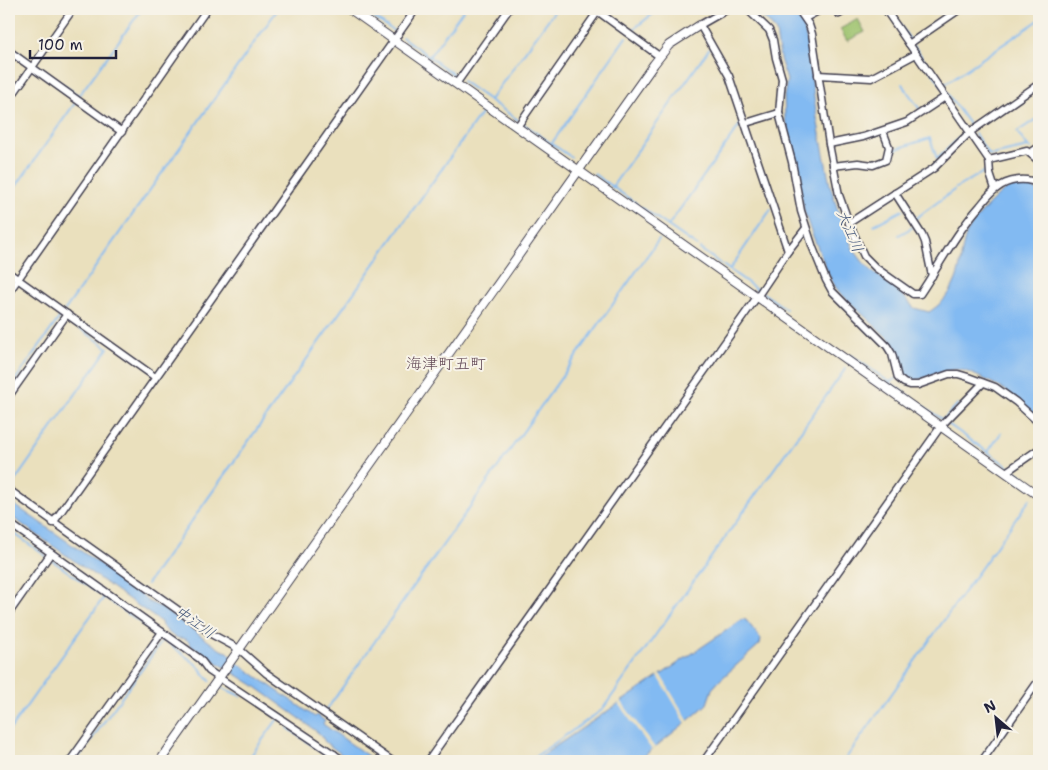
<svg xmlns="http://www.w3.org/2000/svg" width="1048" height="770" font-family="'Shantell Sans','Klee One',sans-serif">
	<rect width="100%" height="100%" fill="#f7f3e8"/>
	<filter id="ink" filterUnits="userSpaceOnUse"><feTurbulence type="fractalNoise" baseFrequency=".02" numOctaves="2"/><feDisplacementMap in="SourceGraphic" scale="10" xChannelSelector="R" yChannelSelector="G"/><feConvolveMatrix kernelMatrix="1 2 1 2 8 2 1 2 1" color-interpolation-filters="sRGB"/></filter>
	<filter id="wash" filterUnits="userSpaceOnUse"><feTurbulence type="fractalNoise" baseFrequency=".0096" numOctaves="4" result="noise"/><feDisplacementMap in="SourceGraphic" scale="20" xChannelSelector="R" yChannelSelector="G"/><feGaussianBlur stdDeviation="1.12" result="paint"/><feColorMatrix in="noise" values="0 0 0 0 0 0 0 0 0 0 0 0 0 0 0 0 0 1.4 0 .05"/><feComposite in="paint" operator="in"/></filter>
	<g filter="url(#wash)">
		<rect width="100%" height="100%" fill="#eae0bd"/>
		<!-- green -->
		<polygon fill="#9ec36e" stroke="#607254" points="858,19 865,32 847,41 840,29"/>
		<!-- water -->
		<g fill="#82baf2" stroke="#526e96">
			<path d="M754 9H790L803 25 806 37 817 118 830 185 839 214 853 249 863 262 874 273 897 289 914 308 929 312C940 305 949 296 954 284 962 268 960 251 966 235 970 225 977 218 984 210 999 194 1017 174 1039 192V419C1019 398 1002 386 975 375 968 372 960 368 952 370 937 372 923 380 907 382L902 376 898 355 891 341 840 293 832 282 810 229 804 211 793 147 785 119 784 96 787 80 780 59 776 32 770 24Z"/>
			<path d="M9 501 107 569 132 589 142 595 147 601 162 608 221 650 228 652 236 662 315 717 317 715 325 721 323 724 375 761H357L345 757 325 742 321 735 299 718 253 685 191 646C187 636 183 640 175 637 170 635 166 629 162 626L161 622 9 515Z"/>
			<polygon points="743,619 746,620 761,639 760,644 720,680 712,689 707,704 696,714 638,761 534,761"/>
		</g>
		<!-- pier -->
		<g fill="#eae0bd">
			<polygon points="660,674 689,722 687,725 658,676"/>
			<polygon points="621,701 655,748 652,750 618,703"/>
		</g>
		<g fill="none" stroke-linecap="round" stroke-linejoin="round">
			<!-- stream -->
			<g stroke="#82baf2" stroke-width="2">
				<polyline points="362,9 363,10"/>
				<polyline points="370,9 367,13 394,31"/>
				<polyline points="889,9 910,40"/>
				<polyline points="622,25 656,49"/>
				<polyline points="631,31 659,9"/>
				<polyline points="402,37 457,77"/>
				<polyline points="9,46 32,63"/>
				<polyline points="914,46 971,127"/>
				<polyline points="429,57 464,9"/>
				<polyline points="36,66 79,96"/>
				<polyline points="462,81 518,120"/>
				<polyline points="902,84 921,111"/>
				<polyline points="942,86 1039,20"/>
				<polyline points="78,97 142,9"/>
				<polyline points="490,100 556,9"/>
				<polyline points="522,123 571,157"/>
				<polyline points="975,134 988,154 992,155 1028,147 1031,149"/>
				<polyline points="552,143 626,37"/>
				<polyline points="891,145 893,150 930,138 937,159 966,131"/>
				<polyline points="1028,147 1017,132 1039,117"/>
				<polyline points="1036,153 1039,156"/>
				<polyline points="594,174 637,204"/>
				<polyline points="612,187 709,49"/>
				<polyline points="956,188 987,170 987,168"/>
				<polyline points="9,196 75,103"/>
				<polyline points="641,207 697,246"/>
				<polyline points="912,213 915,219 954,190"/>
				<polyline points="874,225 903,210"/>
				<polyline points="668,226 742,122"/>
				<polyline points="899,235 913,227"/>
				<polyline points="700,249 758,290"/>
				<polyline points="730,269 771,209"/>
				<polyline points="763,293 786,309"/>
				<polyline points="65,310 278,9"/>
				<polyline points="851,355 889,382 896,379"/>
				<polyline points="889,382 943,420"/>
				<polyline points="9,389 62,314"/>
				<polyline points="943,420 958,404"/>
				<polyline points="948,424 1009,467"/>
				<polyline points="988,452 1001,433"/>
				<polyline points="1014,470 1039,488"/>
				<polyline points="10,488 108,348 67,319"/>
				<polyline points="9,530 46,556"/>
				<polyline points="50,559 158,635"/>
				<polyline points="147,584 483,111"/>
				<polyline points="163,639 197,665 210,681"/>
				<polyline points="218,686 241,696"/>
				<polyline points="325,712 659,239"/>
				<polyline points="288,728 329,757"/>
				<polyline points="9,731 104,597"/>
				<polyline points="76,761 165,637"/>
				<polyline points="247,761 277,720"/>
				<polyline points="529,761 602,710 846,368"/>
				<polyline points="844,761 1030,499"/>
			</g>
		</g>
	</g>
	<g filter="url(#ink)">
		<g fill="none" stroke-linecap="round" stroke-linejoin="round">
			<defs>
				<g id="minor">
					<polyline points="728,9 700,25 729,76 788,251"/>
					<polyline points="747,9 769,30 773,40 776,58 782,79 779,113 792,162 801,211 813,248 826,280 832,291 887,346 892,354 898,378 904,383 910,385 918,385 949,374 958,374 968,377 995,387 1016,402 1039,423"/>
					<path d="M798 9 809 25 812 34 829 144 839 195 849 223 864 256 876 268 913 294H920C940 264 956 233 980 206 985 200 990 193 996 189 1008 179 1026 177 1039 184"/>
					<polyline points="836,9 839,14 848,9"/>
					<polyline points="885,9 989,160 1027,151 1039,161"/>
					<polyline points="596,10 659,56"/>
					<polyline points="805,18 822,9"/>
					<polyline points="909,44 960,9"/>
					<polyline points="9,51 122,132"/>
					<polyline points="818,75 871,78 916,54"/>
					<polyline points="456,84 509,9"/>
					<polyline points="9,100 73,9"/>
					<polyline points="746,123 779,113"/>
					<polyline points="517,127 598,11"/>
					<polyline points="829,144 863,137 907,122 945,97"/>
					<polyline points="1030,153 1039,147"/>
					<polyline points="989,160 990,174 995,189"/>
					<polyline points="833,166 858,163 873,165 886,160 889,147 883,131"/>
					<polyline points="895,193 922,235 925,242 932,276"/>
					<polyline points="849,223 934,168 970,132 1039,84"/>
					<polyline points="9,273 155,377"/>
					<polyline points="9,292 207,9"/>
					<polyline points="9,396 67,314"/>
					<polyline points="1006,472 1039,449"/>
					<polyline points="9,490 213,635 239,649 266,673 392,761"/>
					<polyline points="9,523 200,659 209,671 344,761"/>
					<polyline points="53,523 416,9"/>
					<polyline points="9,613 51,553"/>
					<polyline points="70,761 162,632"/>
					<polyline points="328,761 334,754"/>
					<polyline points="428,761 757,297 788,251 806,228"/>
					<polyline points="704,761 941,426 983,383"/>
					<polyline points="982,761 1039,680"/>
				</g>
				<g id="tertiary">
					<polyline points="350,9 1039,496"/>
					<polyline points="160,761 654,64 669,45 700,25"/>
				</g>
			</defs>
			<!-- minor casing -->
			<use href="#minor" stroke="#403e4e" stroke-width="9"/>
			<!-- tertiary casing -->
			<use href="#tertiary" stroke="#403e4e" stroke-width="10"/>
			<!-- minor -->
			<use href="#minor" stroke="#fff" stroke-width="6"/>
			<!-- tertiary -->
			<use href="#tertiary" stroke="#fff" stroke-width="8"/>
		</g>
	</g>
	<g text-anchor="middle" stroke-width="4" stroke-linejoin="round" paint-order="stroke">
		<!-- water labels -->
		<g font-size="15" font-style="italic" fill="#44577b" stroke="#f7f3e8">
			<text transform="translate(850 231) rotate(67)" y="5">大江川</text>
			<text transform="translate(195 622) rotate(35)" y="5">中江川</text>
		</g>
		<!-- quarter labels -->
		<g font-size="16" fill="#634957" stroke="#f7f3e8">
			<text x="446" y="369">海津町五町</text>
		</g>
	</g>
	<!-- margin -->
	<rect width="1048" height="770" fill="none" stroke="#f7f3e8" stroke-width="30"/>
	<!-- north arrow -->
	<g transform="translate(996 718) rotate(332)" stroke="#f7f3e8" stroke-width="4" paint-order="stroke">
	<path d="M0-4L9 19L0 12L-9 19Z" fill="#22223b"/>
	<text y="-8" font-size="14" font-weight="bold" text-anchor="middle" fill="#22223b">N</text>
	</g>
	<!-- scale -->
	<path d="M30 50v8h86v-8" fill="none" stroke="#22223b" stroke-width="2.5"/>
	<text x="38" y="50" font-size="15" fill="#22223b" stroke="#f7f3e8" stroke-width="4" paint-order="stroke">100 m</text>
</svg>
